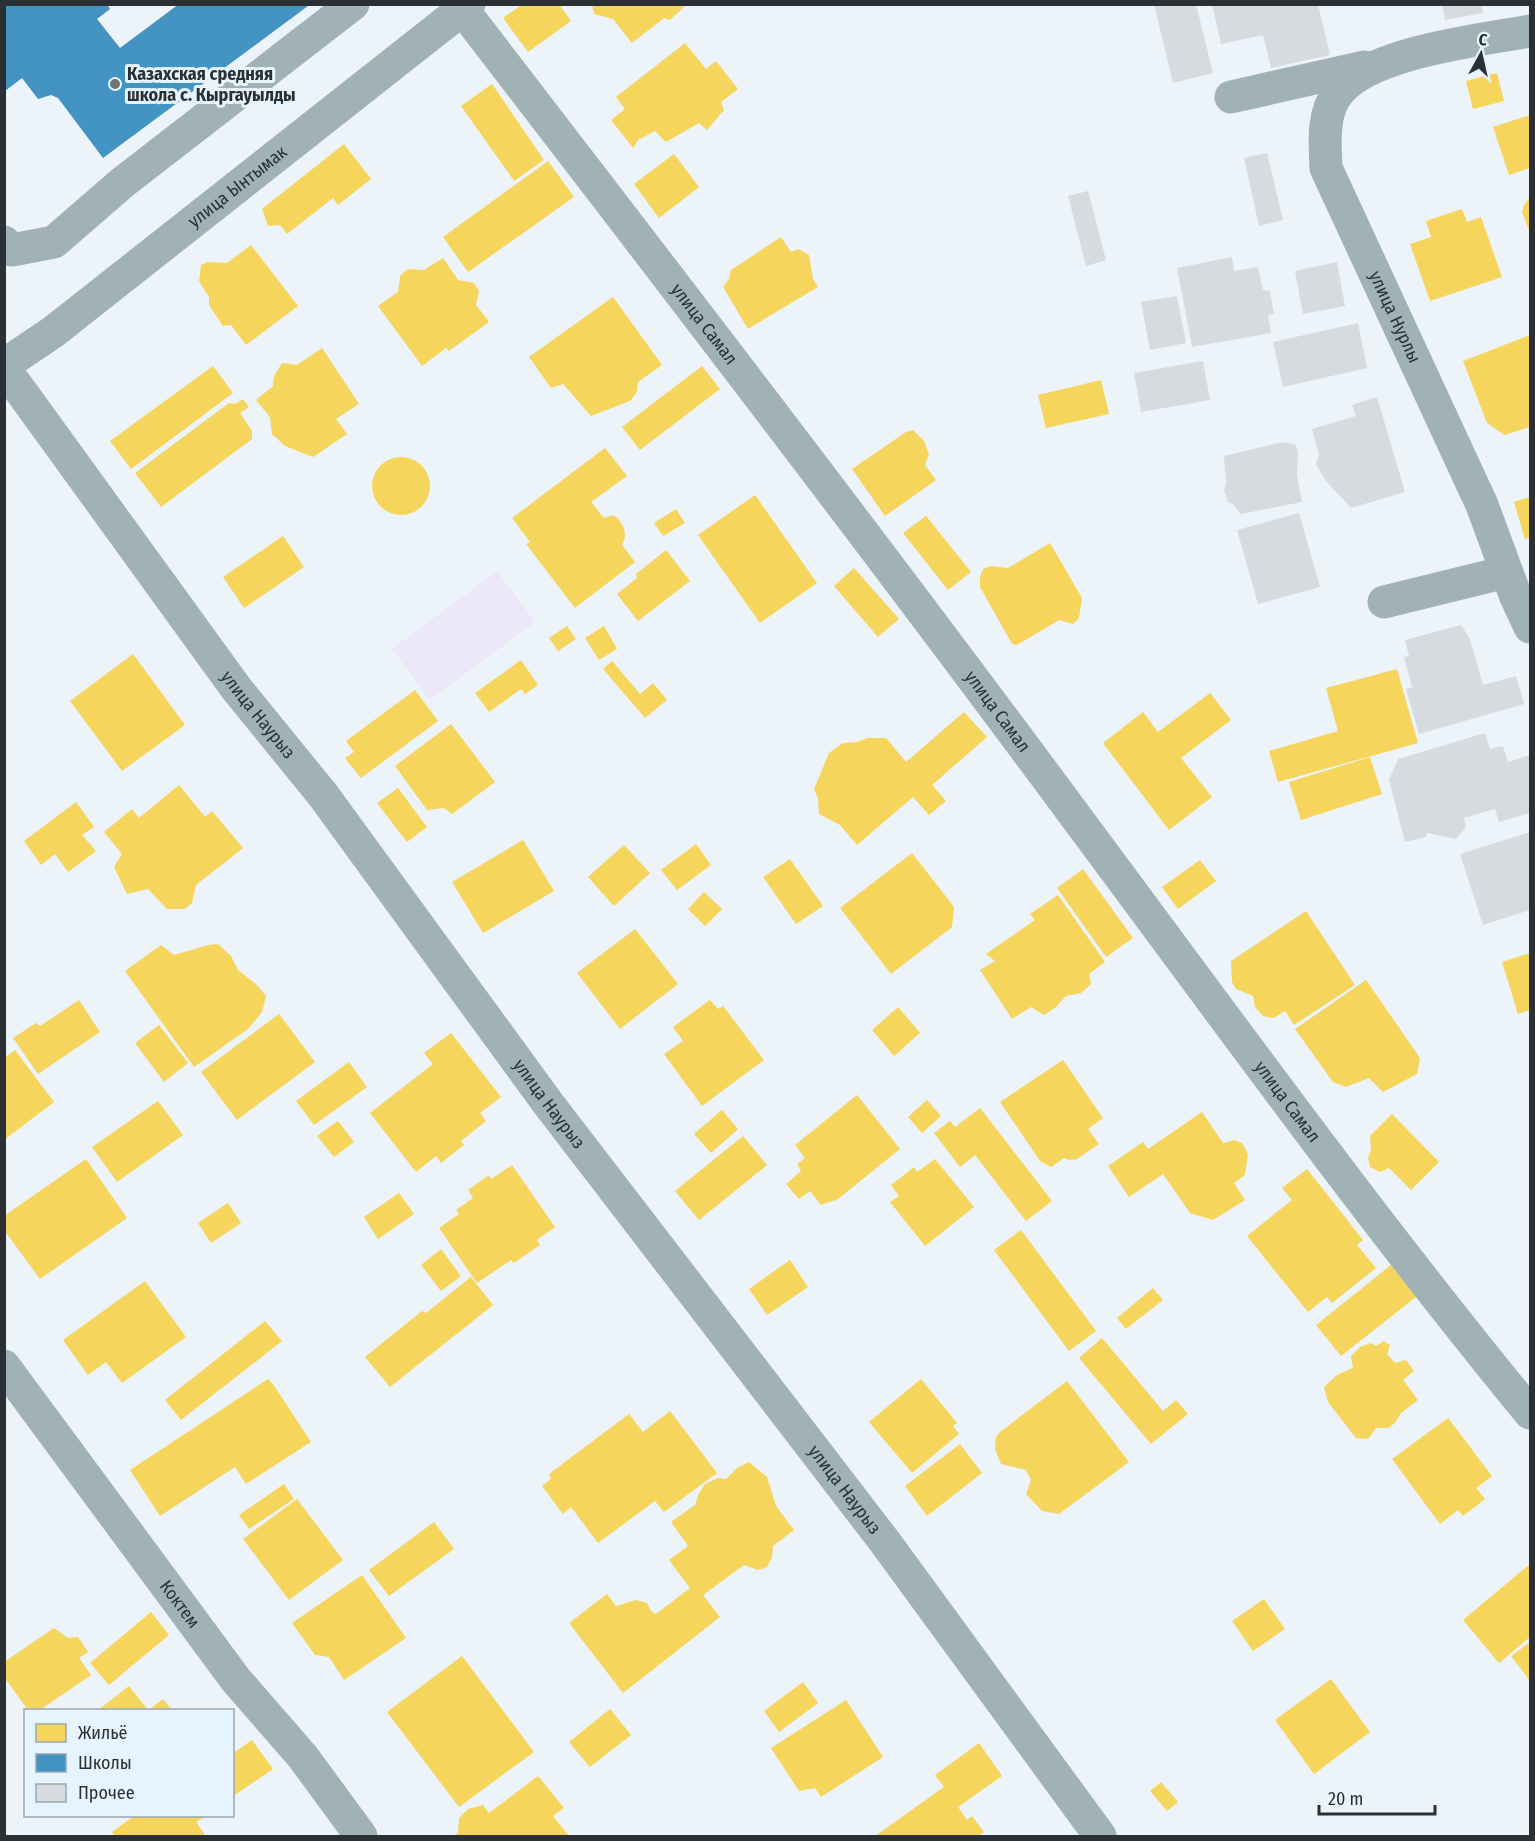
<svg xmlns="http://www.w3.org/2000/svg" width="1535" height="1841" font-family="'Fira Sans Condensed',sans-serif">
	<rect width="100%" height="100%" fill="#ecf3f9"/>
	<!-- green -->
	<polygon fill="#ece7f9" points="497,571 535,622 430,700 392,649"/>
	<!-- homes -->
	<g fill="#f6d55c">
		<polygon points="523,4 559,4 571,21 528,52 503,18"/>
		<polygon points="592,4 687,4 670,20 664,18 632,43 613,19 594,14"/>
		<polygon points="685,43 706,69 716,61 738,89 721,102 724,110 707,130 699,123 666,142 655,131 638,140 633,148 611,120 625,109 616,97"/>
		<polygon points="1497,73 1504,101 1473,109 1466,81"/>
		<polygon points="492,84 544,160 514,181 461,106"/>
		<polygon points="1530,115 1530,168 1509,175 1493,127"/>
		<polygon points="344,144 371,179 338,205 333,198 287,234 280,225 268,226 262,209"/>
		<polygon points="674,154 699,187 659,218 634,184"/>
		<polygon points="548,161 574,197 468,272 443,237"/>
		<polygon points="1530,197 1530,233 1522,212 1524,205"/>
		<polygon points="1462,209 1467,222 1481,217 1502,277 1430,301 1410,244 1431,237 1426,221"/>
		<polygon points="781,237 791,252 798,249 809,255 813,279 818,287 748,329 723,287 729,279 731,270"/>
		<polygon points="251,245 298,306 246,345 231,325 223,326 209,305 209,297 199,281 201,265 208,262 227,263"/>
		<polygon points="443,258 458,280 474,283 479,291 476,305 489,322 449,351 446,348 422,366 378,306 398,292 400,276 408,269 424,270"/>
		<polygon points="613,297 662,365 638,382 637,392 630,401 591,416 563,384 551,388 529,357"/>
		<polygon points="1530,335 1530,427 1504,435 1487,423 1463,361"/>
		<polygon points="322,348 359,404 336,419 347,434 313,457 285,446 272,434 270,417 256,400 273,386 274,376 282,363 297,365"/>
		<polygon points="213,366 233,393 131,469 110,441"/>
		<polygon points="702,366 720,389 640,450 622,427"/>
		<polygon points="1101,380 1109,414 1046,428 1038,395"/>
		<polygon points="243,399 249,407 240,413 252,431 252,439 161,507 135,473 229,403 235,404"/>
		<polygon points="913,430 924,441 929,454 925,465 936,480 885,516 852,469 906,432"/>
		<polygon points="605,448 627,476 591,502 604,518 612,515 618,518 624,528 625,537 622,545 635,562 575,608 526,544 530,542 512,518"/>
		<circle cx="401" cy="486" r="29"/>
		<polygon points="755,495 817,583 760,623 698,535"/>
		<polygon points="1530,497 1530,538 1525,539 1514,502"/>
		<polygon points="676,509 685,523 663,536 654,523"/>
		<polygon points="926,516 971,572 948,590 903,533"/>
		<polygon points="283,536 304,567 244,608 223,577"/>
		<polygon points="1050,543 1082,598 1079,618 1073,624 1059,620 1017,645 1012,644 980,587 980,577 983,569 991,566 1008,568"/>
		<polygon points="666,550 690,581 638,621 617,594 637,578 636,574"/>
		<polygon points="854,568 899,619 878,637 834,586"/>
		<polygon points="567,626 576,639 558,651 549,638"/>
		<polygon points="604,626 617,649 599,660 585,638"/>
		<polygon points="133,654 185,725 122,771 70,701"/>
		<polygon points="521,660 538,685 525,694 521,689 489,712 475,693"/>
		<polygon points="612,661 640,694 653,683 667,700 645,718 603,669"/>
		<polygon points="1397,669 1418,743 1278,782 1269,751 1338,731 1326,688"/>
		<polygon points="415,690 438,721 361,778 345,758 354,752 346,741"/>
		<polygon points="1210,693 1231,720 1181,758 1212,797 1169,830 1103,743 1143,712 1158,732"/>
		<polygon points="964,712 987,737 932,785 946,801 929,815 913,797 857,845 840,825 819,814 818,799 814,789 829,753 843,743 857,742 868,738 886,738 906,762"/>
		<polygon points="451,724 495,782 452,814 444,808 427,810 395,766"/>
		<polygon points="1370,757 1382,794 1301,820 1289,782"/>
		<polygon points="179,785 205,817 212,811 243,848 196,885 192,903 185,909 167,909 148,889 127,894 114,867 122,854 104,832 132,809 139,818"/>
		<polygon points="398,788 427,827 407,842 377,803"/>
		<polygon points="76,802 94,827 82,835 96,851 68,872 55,854 41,865 24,841"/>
		<polygon points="523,840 554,891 483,933 452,882"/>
		<polygon points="696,844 711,865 677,890 661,870"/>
		<polygon points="624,845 650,873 614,906 588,877"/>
		<polygon points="912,853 954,907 952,927 891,974 840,908"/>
		<polygon points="790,859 823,906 796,924 763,877"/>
		<polygon points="1200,860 1216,881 1178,909 1162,887"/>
		<polygon points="1083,869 1133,938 1106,957 1057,888"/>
		<polygon points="704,892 722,909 705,926 688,909"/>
		<polygon points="1058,895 1105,962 1089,974 1091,984 1081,993 1066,996 1056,1007 1044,1015 1031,1007 1012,1019 980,970 995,961 986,954 1035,920 1030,914"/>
		<polygon points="1306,911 1355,985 1294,1025 1285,1011 1274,1018 1263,1016 1255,1007 1253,996 1236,989 1232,982 1231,961"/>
		<polygon points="635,929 678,984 620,1029 577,973"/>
		<polygon points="218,944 231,956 238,970 256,984 266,996 262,1012 248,1029 194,1067 125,971 161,945 174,955 208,945"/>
		<polygon points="1530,953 1530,1010 1518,1014 1502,962"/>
		<polygon points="1366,980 1420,1058 1417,1074 1383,1092 1369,1078 1346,1087 1333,1082 1295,1029"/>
		<polygon points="79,1000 100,1032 38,1074 13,1038 36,1023 40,1026"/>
		<polygon points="710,1000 718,1009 723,1006 764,1060 702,1106 664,1054 683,1041 673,1027"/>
		<polygon points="898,1007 920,1033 894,1056 872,1030"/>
		<polygon points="279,1014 315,1062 237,1120 201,1072"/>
		<polygon points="159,1025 188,1063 164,1082 135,1043"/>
		<polygon points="451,1033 501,1097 480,1113 486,1121 461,1141 464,1145 441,1163 436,1156 416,1172 370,1113 433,1064 424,1053"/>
		<polygon points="15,1050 54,1102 4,1140 4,1058"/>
		<polygon points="1063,1060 1103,1118 1088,1129 1099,1144 1077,1159 1069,1160 1064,1158 1051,1167 1040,1161 1000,1102"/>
		<polygon points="349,1062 367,1087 314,1125 296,1101"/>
		<polygon points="857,1095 900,1149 838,1199 821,1205 810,1191 799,1199 786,1184 801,1171 797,1164 805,1158 795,1145"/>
		<polygon points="927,1100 941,1116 922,1133 908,1117"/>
		<polygon points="158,1101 183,1135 117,1182 92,1147"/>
		<polygon points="980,1108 1052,1201 1026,1221 975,1155 960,1167 934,1133 950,1121 955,1127"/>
		<polygon points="722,1110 738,1129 711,1153 694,1134"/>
		<polygon points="1202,1112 1223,1143 1234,1140 1242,1143 1248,1154 1245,1175 1234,1183 1245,1200 1213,1220 1190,1213 1163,1174 1129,1197 1108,1166 1143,1142 1148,1149"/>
		<polygon points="1392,1114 1439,1162 1411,1190 1389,1168 1380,1172 1370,1167 1368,1158 1371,1149 1370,1136"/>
		<polygon points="338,1121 354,1142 334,1157 317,1136"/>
		<polygon points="743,1136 767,1165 699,1220 675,1191"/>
		<polygon points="86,1159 127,1218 40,1279 4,1230 4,1216"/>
		<polygon points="935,1159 974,1207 925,1246 890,1202 899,1196 891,1185 914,1167 917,1172"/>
		<polygon points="512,1165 555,1227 537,1240 540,1245 514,1263 511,1260 477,1283 439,1228 459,1214 456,1210 473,1198 468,1190 489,1175 491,1179"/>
		<polygon points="1307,1169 1363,1240 1357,1245 1376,1268 1332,1303 1327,1297 1308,1312 1247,1236 1292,1200 1282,1188"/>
		<polygon points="399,1193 414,1214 378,1239 364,1217"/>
		<polygon points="228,1203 241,1223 211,1243 198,1223"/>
		<polygon points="1021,1230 1096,1331 1069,1351 994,1250"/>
		<polygon points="441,1249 461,1276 441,1291 421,1265"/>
		<polygon points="790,1260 808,1287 767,1315 749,1289"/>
		<polygon points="1391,1265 1416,1297 1341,1356 1316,1325"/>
		<polygon points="471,1277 493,1305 390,1387 365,1357 422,1311 426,1313"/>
		<polygon points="145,1281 186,1337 122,1383 106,1362 88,1375 63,1340"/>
		<polygon points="1153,1288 1163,1300 1126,1329 1117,1318"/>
		<polygon points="265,1321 282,1341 181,1420 165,1400"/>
		<polygon points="1102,1338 1163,1411 1176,1400 1188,1414 1151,1444 1079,1358"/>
		<polygon points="1384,1341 1390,1345 1387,1354 1395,1363 1406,1360 1414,1371 1403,1380 1418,1400 1401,1413 1395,1423 1388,1428 1376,1428 1368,1439 1356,1438 1328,1402 1324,1387 1337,1375 1353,1368 1351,1356 1360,1347 1371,1343 1376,1346"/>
		<polygon points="268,1379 273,1384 311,1442 246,1484 235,1467 160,1516 130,1470"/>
		<polygon points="921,1379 957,1423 953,1426 959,1434 912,1473 869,1422"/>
		<polygon points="1067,1381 1129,1462 1059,1514 1042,1511 1026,1494 1031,1480 1026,1470 1001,1464 995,1449 996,1437 1000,1432"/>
		<polygon points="670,1411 717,1473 664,1512 655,1501 598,1543 571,1507 563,1514 542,1486 551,1479 549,1474 629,1414 643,1432"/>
		<polygon points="1448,1418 1492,1476 1476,1488 1485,1499 1463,1516 1458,1510 1440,1524 1392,1459"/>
		<polygon points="960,1444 982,1473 927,1516 905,1486"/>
		<polygon points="749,1462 767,1477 776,1506 794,1530 773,1546 772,1557 767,1567 758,1570 744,1565 703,1595 720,1617 623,1693 569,1623 607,1594 616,1606 636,1600 647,1603 651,1611 656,1614 690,1588 669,1560 688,1546 671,1522 695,1505 699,1493 705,1484 718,1478 726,1479 737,1468"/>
		<polygon points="284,1484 294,1499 249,1529 239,1515"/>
		<polygon points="297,1499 343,1560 289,1600 243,1539"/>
		<polygon points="434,1522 454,1549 389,1596 369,1570"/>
		<polygon points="1530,1564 1530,1637 1499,1663 1463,1620"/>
		<polygon points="362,1575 406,1638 344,1680 329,1657 315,1655 292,1623"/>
		<polygon points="1264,1599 1285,1629 1253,1651 1232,1621"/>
		<polygon points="151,1612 169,1635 109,1685 90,1663"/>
		<polygon points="54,1628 68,1638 78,1637 88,1652 79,1658 91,1675 40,1710 28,1710 4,1677 4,1662"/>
		<polygon points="1530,1642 1530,1681 1511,1656"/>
		<polygon points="462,1656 534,1752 459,1807 387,1712"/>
		<polygon points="1331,1679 1370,1732 1314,1774 1275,1720"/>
		<polygon points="803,1682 818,1703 779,1732 764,1711"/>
		<polygon points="129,1686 148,1710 98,1710"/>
		<polygon points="163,1699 172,1710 149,1710"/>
		<polygon points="846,1700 883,1757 821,1797 815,1788 799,1791 771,1748"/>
		<polygon points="610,1709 631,1735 590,1767 569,1742"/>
		<polygon points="252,1740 273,1769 232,1797 232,1754"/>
		<polygon points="979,1743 1002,1776 958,1807 967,1820 972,1816 984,1832 979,1835 980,1836 875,1836 944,1787 935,1775"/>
		<polygon points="538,1776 564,1808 553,1816 569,1836 454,1836 458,1833 459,1818 468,1809 483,1805 489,1813"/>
		<polygon points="1161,1782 1178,1802 1167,1811 1150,1791"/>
		<polygon points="134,1816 206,1816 196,1822 206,1836 115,1836 112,1832"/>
	</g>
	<!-- schools -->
	<polygon fill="#4393c3" points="5,4 107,4 110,9 97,19 120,48 179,4 307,4 308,6 103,158 58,98 51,95 38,99 22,78 5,91"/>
	<!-- building -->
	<g fill="#d6dbe0">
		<polygon points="1154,4 1196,4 1213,73 1173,83"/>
		<polygon points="1212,4 1318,4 1330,55 1271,68 1263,35 1221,44"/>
		<polygon points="1442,4 1481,4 1483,13 1445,20"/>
		<polygon points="1267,153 1283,220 1259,226 1244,158"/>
		<polygon points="1088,191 1106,260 1086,266 1068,196"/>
		<polygon points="1232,257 1234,271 1258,267 1263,290 1270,291 1274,314 1268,315 1271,333 1192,347 1177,268"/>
		<polygon points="1337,262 1345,306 1303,314 1295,271"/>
		<polygon points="1177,296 1186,343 1150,350 1141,302"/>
		<polygon points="1358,323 1367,368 1283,387 1273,342"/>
		<polygon points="1203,361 1210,400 1141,412 1134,373"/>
		<polygon points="1377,397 1405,492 1351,508 1326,481 1316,464 1319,454 1312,429 1356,416 1352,405"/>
		<polygon points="1283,442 1295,445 1298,451 1297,475 1302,502 1241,514 1234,505 1228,502 1224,491 1226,483 1224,456"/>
		<polygon points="1299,513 1320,587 1258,604 1237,530"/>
		<polygon points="1461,625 1470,639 1483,685 1516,676 1524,704 1419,734 1406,689 1412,687 1404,657 1409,656 1405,640"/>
		<polygon points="1485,733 1490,749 1503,746 1508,762 1530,755 1530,813 1499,822 1495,809 1464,818 1466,827 1456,839 1427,833 1426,837 1405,842 1389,780 1398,759"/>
		<polygon points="1530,832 1530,910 1483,925 1460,854"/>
	</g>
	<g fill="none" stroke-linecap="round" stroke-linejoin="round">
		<!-- minor -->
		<g stroke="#a1b2b6" stroke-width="33">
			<path id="s1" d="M463 10C670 279 877 548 1079 821 1227 1020 1373 1222 1530 1413"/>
			<path id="s2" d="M1530 31C1481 40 1369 52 1338 93 1322 113 1325 144 1326 168L1482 505 1516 597 1530 627"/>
			<polyline points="1231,97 1364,67"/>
			<polyline points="4,242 12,250 54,242 122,183 353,4"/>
			<path id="s3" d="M4 365 53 332 469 4"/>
			<path id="s4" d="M4 368 236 688 323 795 547 1102 885 1542 1100 1836"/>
			<polyline points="1384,602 1506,572"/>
			<path id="s5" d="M4 1366 236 1680 303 1757 361 1836"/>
		</g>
	</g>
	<!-- markers -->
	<circle fill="#6f7479" stroke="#e6f4ff" stroke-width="2" cx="115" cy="84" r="6"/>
	<g text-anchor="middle" stroke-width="6" stroke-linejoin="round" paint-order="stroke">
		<!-- poi labels -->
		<g font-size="18" font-weight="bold" fill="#2b3034" stroke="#e6f4ff" text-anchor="start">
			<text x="127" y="80">Казахская средняя<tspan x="127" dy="21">школа с. Кыргауылды</tspan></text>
		</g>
		<!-- street labels -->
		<g font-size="18" fill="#2b3034" stroke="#e6f4ff">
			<text dy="6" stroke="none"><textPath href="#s3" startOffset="294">улица Ынтымак</textPath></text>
			<text dy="6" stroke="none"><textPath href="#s2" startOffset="447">улица Нурлы</textPath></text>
			<text dy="6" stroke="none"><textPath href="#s1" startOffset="396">улица Самал</textPath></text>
			<text dy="6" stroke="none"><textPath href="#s1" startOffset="882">улица Самал</textPath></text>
			<text dy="6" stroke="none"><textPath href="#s4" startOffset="430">улица Наурыз</textPath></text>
			<text dy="6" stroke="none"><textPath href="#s1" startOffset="1368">улица Самал</textPath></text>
			<text dy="6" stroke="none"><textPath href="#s4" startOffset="916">улица Наурыз</textPath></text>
			<text dy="6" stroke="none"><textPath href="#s4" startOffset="1402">улица Наурыз</textPath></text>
			<text dy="6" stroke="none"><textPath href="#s5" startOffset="296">Коктем</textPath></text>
		</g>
	</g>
	<!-- border -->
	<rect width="1535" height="1841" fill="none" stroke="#2b3034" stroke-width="12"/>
	<!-- legend -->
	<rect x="24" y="1709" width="210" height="108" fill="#e6f4ff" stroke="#9ba6ae" stroke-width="1.5"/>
	<rect x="36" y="1724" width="30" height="18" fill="#f6d55c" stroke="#9ba6ae" stroke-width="1.5"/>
	<text x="78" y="1739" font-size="18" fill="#2b3034">Жильё</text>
	<rect x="36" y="1754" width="30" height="18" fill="#4393c3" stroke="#9ba6ae" stroke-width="1.5"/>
	<text x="78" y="1769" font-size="18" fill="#2b3034">Школы</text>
	<rect x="36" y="1784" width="30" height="18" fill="#d6dbe0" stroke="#9ba6ae" stroke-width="1.5"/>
	<text x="78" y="1799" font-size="18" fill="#2b3034">Прочее</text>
	<!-- north arrow -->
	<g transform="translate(1481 54) rotate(8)" stroke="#e6f4ff" stroke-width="4.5" paint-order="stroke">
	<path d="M0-4.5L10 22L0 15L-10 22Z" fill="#2b3034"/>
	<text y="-9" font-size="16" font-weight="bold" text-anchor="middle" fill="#2b3034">С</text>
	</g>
	<!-- scale -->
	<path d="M1319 1805v9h116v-9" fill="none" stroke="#2b3034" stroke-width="3"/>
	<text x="1328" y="1805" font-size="18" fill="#2b3034" stroke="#e6f4ff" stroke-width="4.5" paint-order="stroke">20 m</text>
</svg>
